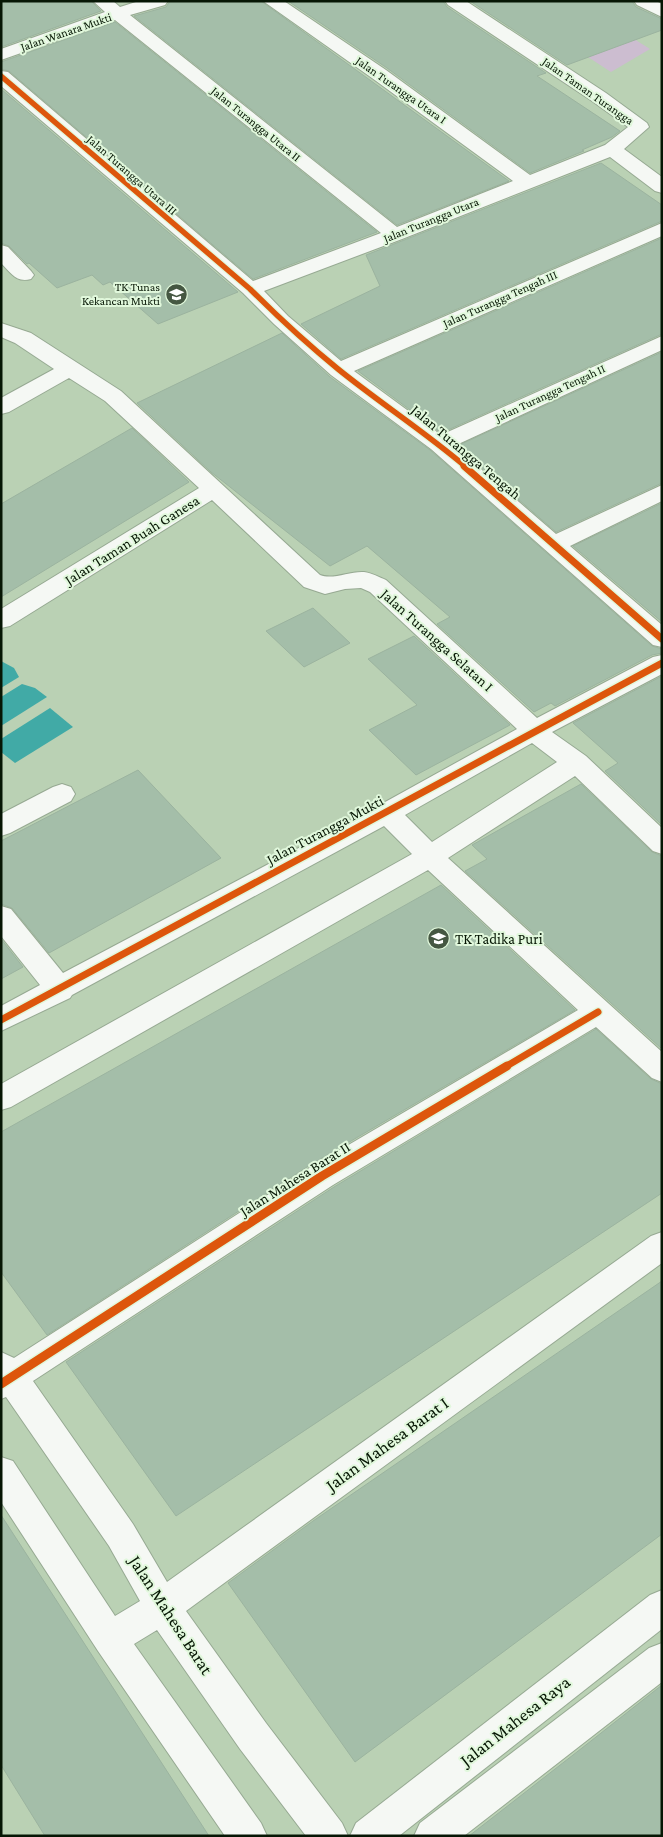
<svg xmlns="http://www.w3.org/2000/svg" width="663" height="1837" font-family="'Crimson Pro',serif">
	<rect width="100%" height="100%" fill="#bad1b4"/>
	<!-- green -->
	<polygon fill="#ccbdd0" points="634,39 650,49 611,72 588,57"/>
	<!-- water -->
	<g fill="#41aaa6">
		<polygon points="1,661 14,668 19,677 1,688"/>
		<polygon points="22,684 35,688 47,697 1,726 1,697"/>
		<polygon points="50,708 73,727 15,763 1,752 1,739"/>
	</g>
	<!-- building -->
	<g fill="#a4bea9" stroke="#9bb39f">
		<polygon points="1,1 91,1 101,11 1,47"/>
		<polygon points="170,1 261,1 509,181 397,225 134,16 166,7"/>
		<polygon points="288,1 443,1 447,7 546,73 537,76 620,131 612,137 582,150 584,151 530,173 387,68"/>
		<polygon points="470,1 632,1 636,7 662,19 662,30 567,65"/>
		<polygon points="115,22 377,232 253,279 9,71 1,69 1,62"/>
		<polygon points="1,89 238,292 158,324 110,282 103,285 92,275 57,288 29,263 27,264 9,246 1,243"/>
		<polygon points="601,163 662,205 662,221 341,359 301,324 380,286 366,255"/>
		<polygon points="662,238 662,334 441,433 358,371"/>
		<polygon points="282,333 330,377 430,450 652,646 662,649 662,653 652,655 555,706 551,703 534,712 437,624 450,617 367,546 330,566 211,472 137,403"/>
		<polygon points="662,352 662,483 556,532 457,446"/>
		<polygon points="132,428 189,482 1,597 1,504"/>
		<polygon points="662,503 662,622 573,546"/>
		<polygon points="313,608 350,643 304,667 266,631"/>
		<polygon points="414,636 510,725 416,775 369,730 417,705 368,659"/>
		<polygon points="662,676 662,825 605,771 618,763 573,723"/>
		<polygon points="138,770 221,858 49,953 12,908 1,904 1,841"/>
		<polygon points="581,784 652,852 662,856 662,1049 465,871 487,859 472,845"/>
		<polygon points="441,885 575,1010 310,1165 47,1335 1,1272 1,1132"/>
		<polygon points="1,939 23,967 1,979"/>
		<polygon points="596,1029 651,1079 662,1084 662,1193 176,1516 66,1362 334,1187"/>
		<polygon points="662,1281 662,1534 355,1762 228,1583 313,1521"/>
		<polygon points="1,1515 49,1589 209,1836 45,1836 1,1765"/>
		<polygon points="662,1685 662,1836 469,1836 582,1748"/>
	</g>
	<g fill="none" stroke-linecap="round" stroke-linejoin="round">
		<defs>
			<g id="minor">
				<polygon points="93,1 113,1 120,7 139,1 168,1 165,5 130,15 397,227 513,181 372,78 263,1 284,1 386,70 530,175 605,145 628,127 592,101 448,5 445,1 466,1 606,93 647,123 649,127 624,149 662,177 662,193 655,191 610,157 402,239 264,291 288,316 341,361 662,223 662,236 354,371 441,435 662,336 662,350 454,446 556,534 662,485 662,501 570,546 662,625 662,647 653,645 431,449 331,375 274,324 243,293 1,86 1,71 8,72 253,281 381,233 115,20 1,60 1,49 105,12"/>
				<polygon points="634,1 656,1 662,4 662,17 637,5"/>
				<path d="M1 245 8 247 31 271 34 275 31 279C16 283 11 273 1 263Z"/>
				<path d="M1 323 31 333 121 391 320 575C333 580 350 571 364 572 372 573 379 577 386 580L537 718 653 657 662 655V674L552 732 586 756 662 828V854L653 851 575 776 448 858 662 1052V1082L652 1078 596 1027 333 1185 33 1381 133 1524 167 1582 651 1236 662 1232V1263L186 1611 266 1723 342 1823 348 1836H306L240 1749 157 1630 134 1644 261 1823 267 1836H225L98 1651 1 1502V1457L13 1461 115 1616 140 1601 109 1546 6 1397 1 1399V1352L14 1358 311 1167 578 1010 428 870 11 1107 1 1110V1084L412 854 384 826 72 995 70 998 1 1031V1006L40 985 1 936V906L11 909 63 973 378 806 517 729 370 592 361 588 345 589 325 594 304 587 212 500 10 626 1 628V609L199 488 105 401 69 378 9 412 1 414V398L54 369 15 343 1 337ZM532 743 557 762 432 842 405 815Z"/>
				<polygon points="62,784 71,787 75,794 71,801 10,833 1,836 1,814 53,787"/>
				<polygon points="662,1590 662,1629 399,1836 350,1836 356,1823 650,1595"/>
				<polygon points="662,1643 662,1682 464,1836 414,1836 420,1823 649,1648"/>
			</g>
		</defs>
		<!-- minor casing -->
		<use href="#minor" stroke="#96a992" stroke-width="2"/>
		<!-- minor -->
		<use href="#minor" fill="#f5f8f4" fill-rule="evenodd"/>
		<defs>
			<path id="cycleway-far2" d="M1 76 250 289C278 317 307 344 338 369 380 403 425 432 466 467"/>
			<g id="cycleway-far1">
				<polyline points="464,466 662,639"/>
				<polyline points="1,1020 662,663"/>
				<polyline points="505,1067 598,1012"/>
			</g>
			<polyline id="cycleway" points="1,1384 322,1176 507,1066"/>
		</defs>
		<!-- cycleway-far2 casing -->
		<use href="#cycleway-far2" stroke="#e1f8dc" stroke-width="8"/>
		<!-- cycleway-far1 casing -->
		<use href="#cycleway-far1" stroke="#e1f8dc" stroke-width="10"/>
		<!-- cycleway casing -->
		<use href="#cycleway" stroke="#e1f8dc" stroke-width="12"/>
		<!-- cycleway-far2 -->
		<use href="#cycleway-far2" stroke="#dd560c" stroke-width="5.5"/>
		<!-- cycleway-far1 -->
		<use href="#cycleway-far1" stroke="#dd560c" stroke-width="7"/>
		<!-- cycleway -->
		<use href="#cycleway" stroke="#dd560c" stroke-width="9"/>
	</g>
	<!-- icons -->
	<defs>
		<symbol id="school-disc" viewBox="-11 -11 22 22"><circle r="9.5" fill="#455742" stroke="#e1f8dc"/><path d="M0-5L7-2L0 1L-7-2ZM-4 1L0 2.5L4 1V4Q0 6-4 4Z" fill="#fff"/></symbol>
	</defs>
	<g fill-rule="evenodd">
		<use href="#school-disc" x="164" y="282" width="25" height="25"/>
		<use href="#school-disc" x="426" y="926" width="25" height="25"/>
	</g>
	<g text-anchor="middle" stroke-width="4" stroke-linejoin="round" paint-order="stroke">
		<!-- far-street labels -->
		<g font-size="12" fill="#061604" stroke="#e1f8dc">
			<text transform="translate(66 32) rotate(-19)" y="4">Jalan Wanara Mukti</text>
			<text transform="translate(401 90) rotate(35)" y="4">Jalan Turangga Utara I</text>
			<text transform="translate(588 91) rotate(35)" y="4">Jalan Taman Turangga</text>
			<text transform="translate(256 124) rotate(39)" y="4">Jalan Turangga Utara II</text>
			<text transform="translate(132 175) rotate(41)" y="4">Jalan Turangga Utara III</text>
			<text transform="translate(431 220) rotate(-22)" y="4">Jalan Turangga Utara</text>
			<text transform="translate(500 299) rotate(-24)" y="4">Jalan Turangga Tengah III</text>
			<text transform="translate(550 393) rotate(-25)" y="4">Jalan Turangga Tengah II</text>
		</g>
		<!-- far-poi labels -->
		<g font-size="12" fill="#061604" stroke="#e1f8dc" text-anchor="end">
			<text x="160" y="291">TK Tunas<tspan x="160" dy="14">Kekancan Mukti</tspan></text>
		</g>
		<!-- street labels -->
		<g font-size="15" fill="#061604" stroke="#e1f8dc">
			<text transform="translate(466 452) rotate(40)" y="5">Jalan Turangga Tengah</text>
			<text transform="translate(132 540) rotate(-32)" y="5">Jalan Taman Buah Ganesa</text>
			<text transform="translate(437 640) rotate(42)" y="5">Jalan Turangga Selatan I</text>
			<text transform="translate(325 830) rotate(-28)" y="5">Jalan Turangga Mukti</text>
			<text transform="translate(295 1179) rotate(-32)" y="5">Jalan Mahesa Barat II</text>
		</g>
		<!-- poi labels -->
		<g font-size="15" fill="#061604" stroke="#e1f8dc" text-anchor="start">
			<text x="455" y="944">TK Tadika Puri</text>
		</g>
		<!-- near-street labels -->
		<g font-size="18" fill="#061604" stroke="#e1f8dc">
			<text transform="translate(387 1444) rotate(-36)" y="6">Jalan Mahesa Barat I</text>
			<text transform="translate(171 1615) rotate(57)" y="6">Jalan Mahesa Barat</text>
			<text transform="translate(515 1721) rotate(-38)" y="6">Jalan Mahesa Raya</text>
		</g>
	</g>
	<!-- border -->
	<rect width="663" height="1837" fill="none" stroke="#061604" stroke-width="5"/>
</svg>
